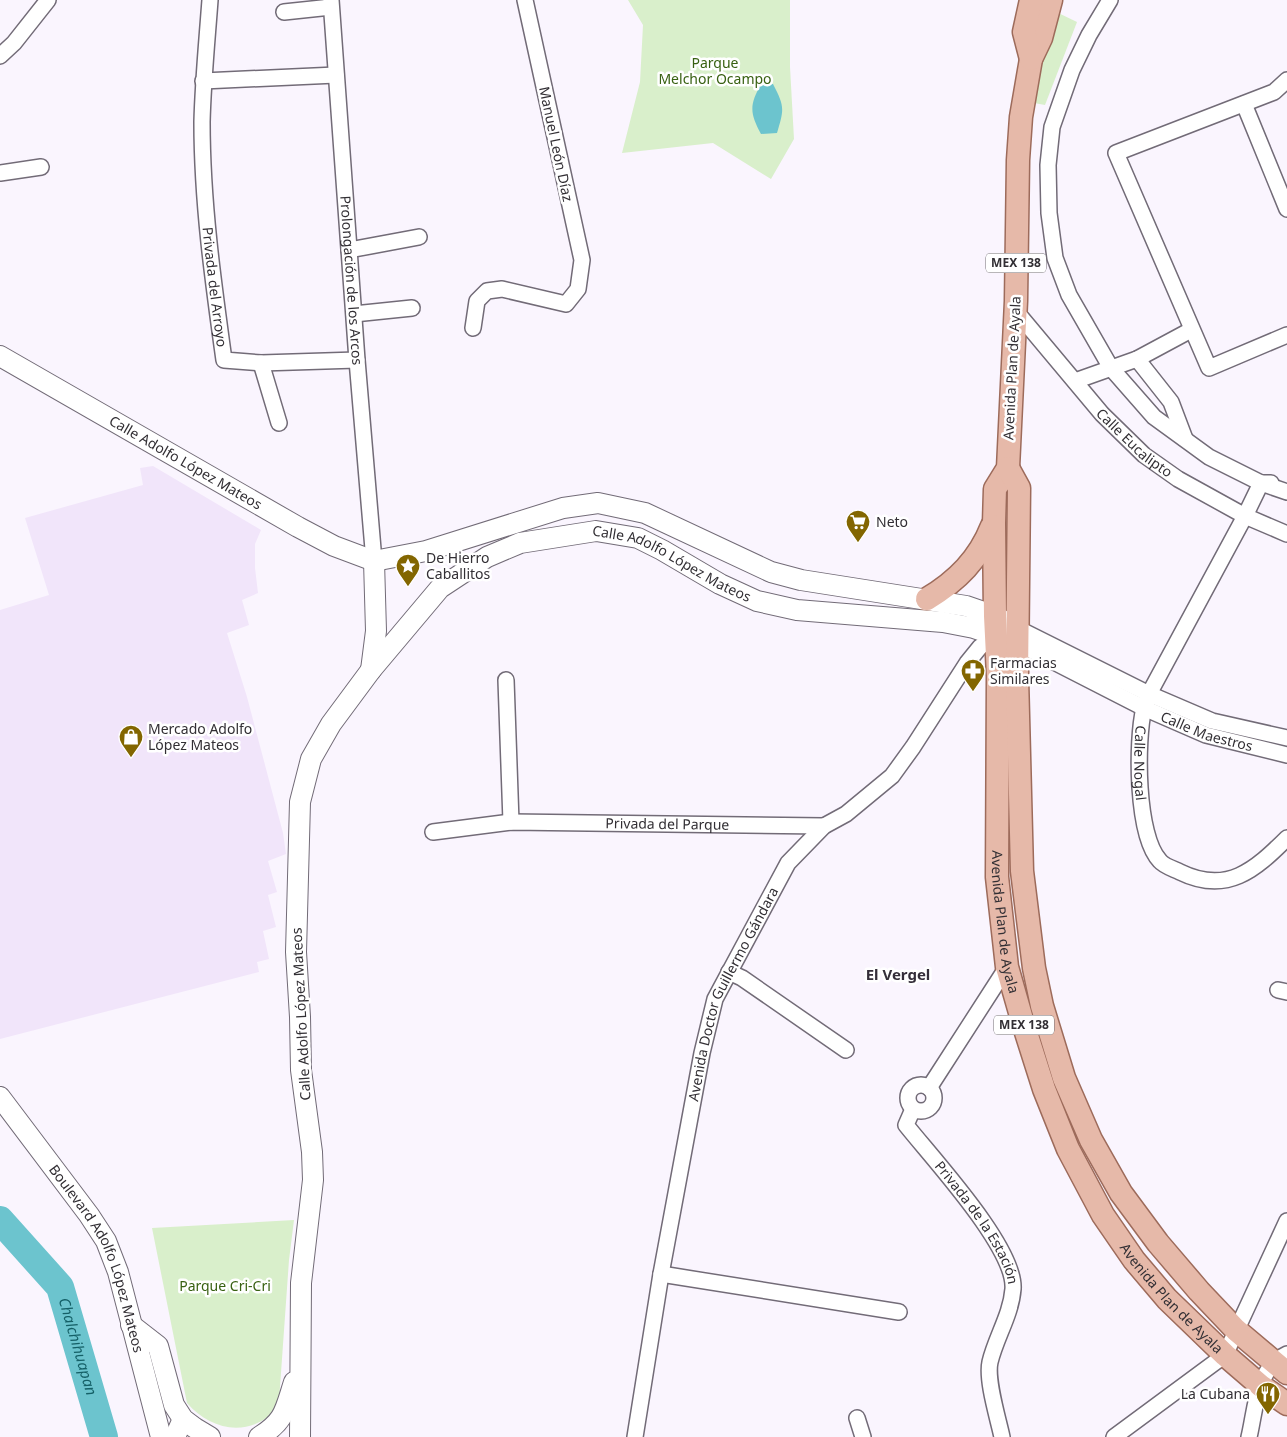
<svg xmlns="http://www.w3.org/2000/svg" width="1287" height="1437" font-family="'Noto Sans',sans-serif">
	<rect width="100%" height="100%" fill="#faf5fe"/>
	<!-- built -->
	<polygon fill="#f1e5fa" points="153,466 261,530 255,544 255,568 258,593 242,600 249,625 227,633 247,697 283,833 286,854 268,861 277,892 268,895 276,927 263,931 269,959 257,962 259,972 0,1039 0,610 49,595 25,518 143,485 140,468"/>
	<!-- green -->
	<g fill="#d9efcb">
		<polygon points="628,0 790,0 790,67 794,139 771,179 713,143 622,153 640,82 643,25"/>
		<polygon points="1050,9 1077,22 1045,105 1034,103"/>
		<path d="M294 1220 289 1260 279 1401C275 1406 272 1414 268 1417 240 1437 208 1427 187 1403L152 1228Z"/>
	</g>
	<!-- water -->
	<path fill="#6cc4ce" d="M761 84H773C785 107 784 109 777 133L761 134C750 113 749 106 761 84Z"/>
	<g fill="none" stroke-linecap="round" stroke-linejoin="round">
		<!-- river -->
		<path stroke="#6cc4ce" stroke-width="28" id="s1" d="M0 1220 60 1287 104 1437"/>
		<defs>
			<g id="street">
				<path id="s2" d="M210 0C207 41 203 81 202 122 202 202 213 281 224 360L261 363 357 360"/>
				<path id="s3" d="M331 0 357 360 374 561"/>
				<polyline points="1110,0 1089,35 1072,70 1052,127 1048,165 1049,213 1055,258 1069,295 1111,368 1154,417 1209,457 1261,483 1287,492"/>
				<polyline points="284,12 331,7"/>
				<polyline points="0,56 14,43 48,0"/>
				<polyline points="1287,80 1274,92 1116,153 1209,368 1287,335"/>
				<polyline points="203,81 336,75"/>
				<polyline points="1244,104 1287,209"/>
				<polyline points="0,173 41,167"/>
				<polyline points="349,250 419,237"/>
				<path id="s4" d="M1015 310 1102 414 1144 455 1178 479 1245 516 1287 534"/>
				<polyline points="354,314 412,308"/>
				<polyline points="473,328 477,301 487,291 502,289 566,304 578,289 582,260 525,0"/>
				<polyline points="1137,359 1171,402 1185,439"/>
				<polyline points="261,363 279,423"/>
				<polyline points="1075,381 1137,359 1191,330"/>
				<path id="s5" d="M1271 483H1261L1245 516 1149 694C1147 698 1145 703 1144 708 1136 741 1136 836 1160 861 1164 866 1174 869 1180 872 1227 895 1255 870 1287 838"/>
				<polyline points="1017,628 1149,694 1212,721 1287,738"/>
				<path id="s6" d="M1017 643 1144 708 1206 735 1287 755"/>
				<polyline points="506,680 511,822"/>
				<path id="s7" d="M433 832 511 822 824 826"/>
				<polyline points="729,972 742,978 846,1050"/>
				<polyline points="1278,990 1287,992"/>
				<circle cx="921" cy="1098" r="13"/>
				<polyline points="929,1088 1007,967"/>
				<path id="s8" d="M913 1109 906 1125C932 1158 1016 1248 1013 1289 1011 1315 996 1337 990 1362 986 1380 998 1418 1002 1437"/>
				<polyline points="661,1274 899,1312"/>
				<polyline points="857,1418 863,1437"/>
				<path id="s9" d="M635 1437 661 1274 702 1053 715 999 788 863 824 826 846 814 892 776 913 747 967 663 980 647 996 635"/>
				<polyline points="1114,1437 1225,1355 1287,1221"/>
				<path d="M1249 1437C1256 1408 1256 1368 1287 1354"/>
			</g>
			<g id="secondary">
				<path id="s10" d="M0 356 298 527 334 546 374 561 426 551 563 508 598 503 645 513 771 572 801 580 966 606 995 616 1009 624"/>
				<polyline points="371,670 376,631 374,561"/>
				<path id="s11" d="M0 1097 89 1215 106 1241 118 1272 161 1437"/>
				<polyline points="131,1325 158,1346 174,1405 183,1419 195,1428 210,1437"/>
				<polyline points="175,1437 183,1419"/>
				<path d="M259 1437C285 1421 285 1410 294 1382"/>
				<path id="s12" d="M300 1437 301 1283 313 1180 312 1152 301 1070 300 1017 296 952 300 802 311 759 331 724 371 670 440 588 487 557 520 543 596 531 638 538 662 550 720 584 757 601 797 610 943 622 974 628 1009 640"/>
			</g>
			<g id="primary">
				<path id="s13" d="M1051 0 1041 38 1031 59 1021 117 1018 160 1016 301 1008 468 995 489 994 523 995 616 998 676 997 877 1007 967 1023 1023 1044 1089 1068 1149 1103 1215 1134 1260 1167 1299 1225 1355 1261 1386 1287 1404"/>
				<polyline points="1031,59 1024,32 1031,0"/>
				<polyline points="1008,468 1019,488 1017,677 1022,871 1034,968 1042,1006 1064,1078 1091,1140 1121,1193 1158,1243 1199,1291 1236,1330 1287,1373"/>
				<path d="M927 599C957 581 979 559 992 526"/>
			</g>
		</defs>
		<!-- street casing -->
		<use href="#street" stroke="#726b77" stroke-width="18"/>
		<!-- secondary casing -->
		<use href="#secondary" stroke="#726b77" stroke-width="22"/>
		<!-- primary casing -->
		<use href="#primary" stroke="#9d6b5b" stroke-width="25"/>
		<!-- street -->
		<use href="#street" stroke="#fff" stroke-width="15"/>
		<!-- secondary -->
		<use href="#secondary" stroke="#fff" stroke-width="20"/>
		<!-- primary -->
		<use href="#primary" stroke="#e6b9a9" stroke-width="22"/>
	</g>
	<!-- icons -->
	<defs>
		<symbol id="supermarket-pin" viewBox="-11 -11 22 30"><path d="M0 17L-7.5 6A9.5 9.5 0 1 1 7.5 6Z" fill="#836600" stroke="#fff"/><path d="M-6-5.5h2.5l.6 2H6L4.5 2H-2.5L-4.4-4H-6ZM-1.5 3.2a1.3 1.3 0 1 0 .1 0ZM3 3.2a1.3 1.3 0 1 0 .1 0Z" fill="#fff"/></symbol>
		<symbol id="sight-pin" viewBox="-11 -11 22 30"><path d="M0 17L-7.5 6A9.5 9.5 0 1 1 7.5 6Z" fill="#836600" stroke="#fff"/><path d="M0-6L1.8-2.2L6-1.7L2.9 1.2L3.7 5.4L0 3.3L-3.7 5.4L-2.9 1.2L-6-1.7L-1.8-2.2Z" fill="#fff"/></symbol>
		<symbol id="pharmacy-pin" viewBox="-11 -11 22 30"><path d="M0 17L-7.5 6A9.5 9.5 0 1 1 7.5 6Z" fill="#836600" stroke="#fff"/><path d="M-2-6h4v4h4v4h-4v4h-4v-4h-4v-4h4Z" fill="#fff"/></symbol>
		<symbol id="shop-pin" viewBox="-11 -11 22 30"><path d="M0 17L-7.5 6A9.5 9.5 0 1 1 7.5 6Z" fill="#836600" stroke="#fff"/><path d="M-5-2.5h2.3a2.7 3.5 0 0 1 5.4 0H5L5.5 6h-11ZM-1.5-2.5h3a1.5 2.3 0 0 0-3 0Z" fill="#fff"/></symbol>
		<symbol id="restaurant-pin" viewBox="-11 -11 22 30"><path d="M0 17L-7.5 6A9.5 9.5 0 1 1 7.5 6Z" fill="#836600" stroke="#fff"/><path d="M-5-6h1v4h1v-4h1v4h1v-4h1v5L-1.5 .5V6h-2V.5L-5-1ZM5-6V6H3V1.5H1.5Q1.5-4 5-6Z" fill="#fff"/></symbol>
	</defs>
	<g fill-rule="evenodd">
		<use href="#supermarket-pin" x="844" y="508" width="28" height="38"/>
		<use href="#sight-pin" x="394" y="552" width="28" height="38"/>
		<use href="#pharmacy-pin" x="959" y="657" width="28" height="38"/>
		<use href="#shop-pin" x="117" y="723" width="28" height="38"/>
		<use href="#restaurant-pin" x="1254" y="1380" width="28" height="38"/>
	</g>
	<g text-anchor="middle" stroke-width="5" stroke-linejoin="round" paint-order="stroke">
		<!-- shield labels -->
		<g fill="#fff" stroke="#706d71" stroke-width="1">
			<rect x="986" y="253.5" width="60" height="19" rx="4"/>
			<rect x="994" y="1015.5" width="60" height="19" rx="4"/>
		</g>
		<g font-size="12" font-weight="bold" fill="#322f34">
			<text x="1016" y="267">MEX 138</text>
			<text x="1024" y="1029">MEX 138</text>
		</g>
		<!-- park labels -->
		<g font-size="14" fill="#386112" stroke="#fff">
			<text x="715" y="68">Parque<tspan x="715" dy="16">Melchor Ocampo</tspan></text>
			<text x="225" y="1291">Parque Cri-Cri</text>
		</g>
		<!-- street labels -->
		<g font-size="14" fill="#322f34" stroke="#fff">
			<text transform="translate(556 144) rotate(78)" y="5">Manuel León Díaz</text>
			<text dy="5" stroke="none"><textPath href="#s3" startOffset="281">Prolongación de los Arcos</textPath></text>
			<text dy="5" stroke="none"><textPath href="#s2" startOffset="288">Privada del Arroyo</textPath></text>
			<text transform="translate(1012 368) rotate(-87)" y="5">Avenida Plan de Ayala</text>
			<text dy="5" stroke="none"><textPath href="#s4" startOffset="179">Calle Eucalipto</textPath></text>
			<text dy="5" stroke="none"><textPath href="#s10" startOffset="214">Calle Adolfo López Mateos</textPath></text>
			<text dy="5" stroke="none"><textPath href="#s12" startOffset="1148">Calle Adolfo López Mateos</textPath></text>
			<text dy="5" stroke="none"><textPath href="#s6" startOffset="210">Calle Maestros</textPath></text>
			<text dy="5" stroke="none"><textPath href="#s5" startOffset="319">Calle Nogal</textPath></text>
			<text dy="5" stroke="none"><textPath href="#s7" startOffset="235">Privada del Parque</textPath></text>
			<text dy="5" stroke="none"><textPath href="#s13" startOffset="931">Avenida Plan de Ayala</textPath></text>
			<text dy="5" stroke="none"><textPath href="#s9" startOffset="456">Avenida Doctor Guillermo Gándara</textPath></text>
			<text transform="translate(301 1014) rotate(-93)" y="5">Calle Adolfo López Mateos</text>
			<text dy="5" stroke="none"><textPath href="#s8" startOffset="139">Privada de la Estación</textPath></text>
			<text dy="5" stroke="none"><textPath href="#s11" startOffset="191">Boulevard Adolfo López Mateos</textPath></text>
			<text dy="5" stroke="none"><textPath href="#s13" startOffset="1351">Avenida Plan de Ayala</textPath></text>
		</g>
		<!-- poi labels -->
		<g font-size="14" fill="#322f34" stroke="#fff" text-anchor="start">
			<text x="876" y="527">Neto</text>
			<text x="426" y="563">De Hierro<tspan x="426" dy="16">Caballitos</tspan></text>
			<text x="990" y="668">Farmacias<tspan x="990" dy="16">Similares</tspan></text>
			<text x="148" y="734">Mercado Adolfo<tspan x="148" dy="16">López Mateos</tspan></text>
			<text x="1250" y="1399" text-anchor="end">La Cubana</text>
		</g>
		<!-- neighbourhood labels -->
		<g font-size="15" font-weight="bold" fill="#342e39" stroke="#fff">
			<text x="898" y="980">El Vergel</text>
		</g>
		<!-- water labels -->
		<g font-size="15" font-style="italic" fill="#156067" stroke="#fff">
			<text dy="5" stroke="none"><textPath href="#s1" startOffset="152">Chalchihuapan</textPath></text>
		</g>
	</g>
</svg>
